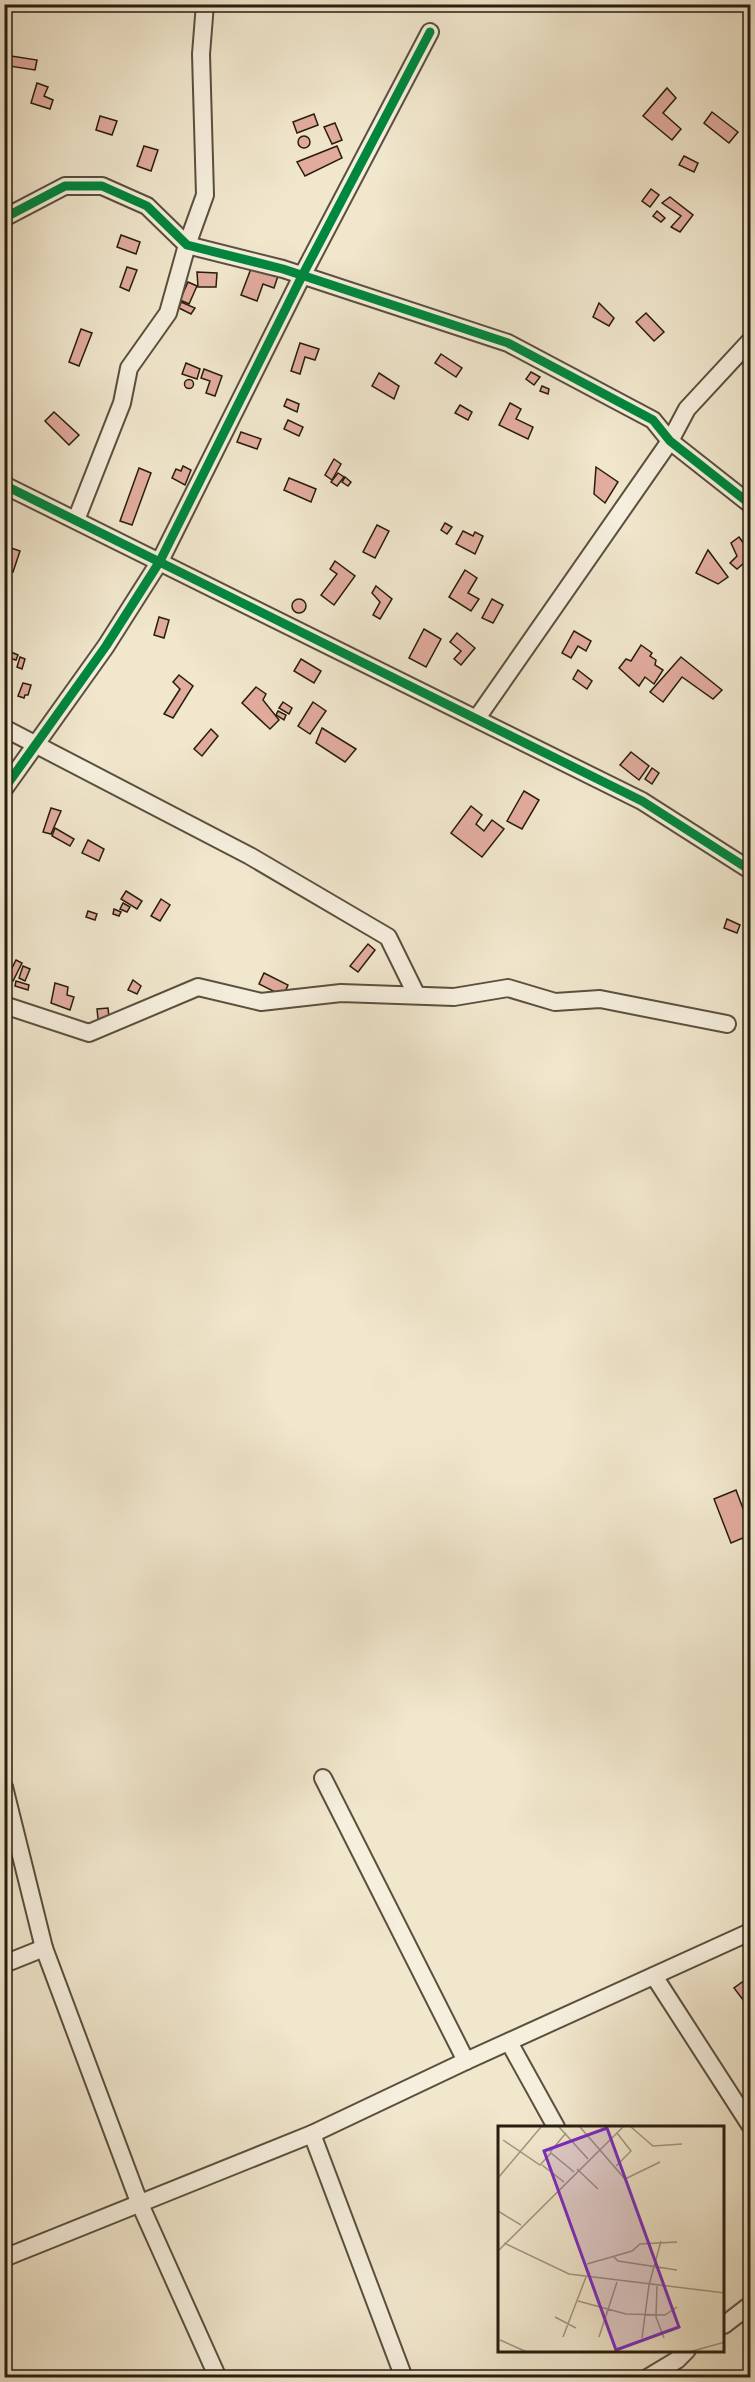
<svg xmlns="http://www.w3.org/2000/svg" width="755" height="2382" font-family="Vollkorn,serif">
	<rect width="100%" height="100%" fill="#f1e7cd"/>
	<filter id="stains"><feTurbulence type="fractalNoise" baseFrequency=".00333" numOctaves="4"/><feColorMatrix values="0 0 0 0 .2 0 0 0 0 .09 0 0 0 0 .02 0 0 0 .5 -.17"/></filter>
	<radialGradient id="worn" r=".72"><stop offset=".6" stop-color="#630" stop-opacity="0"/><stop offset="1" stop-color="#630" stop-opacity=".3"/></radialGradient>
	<!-- building -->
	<g fill="#e2ac9e" stroke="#271d0f" stroke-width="1.5">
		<polygon points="65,4 78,4 79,5 72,11"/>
		<polygon points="11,56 37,60 35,70 9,66"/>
		<polygon points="37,83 48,87 44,96 53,100 50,109 31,103"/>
		<polygon points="667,88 676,98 663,113 681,129 672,140 643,116"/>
		<polygon points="712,112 738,132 729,143 704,123"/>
		<polygon points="314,114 318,125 297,133 293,122"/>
		<polygon points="100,116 117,121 112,135 96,130"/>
		<polygon points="335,123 342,140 332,144 324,127"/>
		<circle cx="304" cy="142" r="6"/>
		<polygon points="144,146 158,150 151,171 137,166"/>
		<polygon points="337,146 342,158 305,176 297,162"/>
		<polygon points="684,156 698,163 694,172 679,165"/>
		<polygon points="651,189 659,195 650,207 642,201"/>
		<polygon points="670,197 693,215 680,232 671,227 681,216 662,203"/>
		<polygon points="657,211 665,218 661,222 653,216"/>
		<polygon points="121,235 140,242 136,254 117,247"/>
		<polygon points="252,266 278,276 274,288 263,284 257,301 241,295"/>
		<polygon points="127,267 137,270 129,291 120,287"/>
		<polygon points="197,272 217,273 216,287 198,287"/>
		<polygon points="188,282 197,286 189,304 180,300"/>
		<polygon points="181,302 195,308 191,314 179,308"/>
		<polygon points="599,303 614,318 609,326 593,317"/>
		<polygon points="646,313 664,332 654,341 636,322"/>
		<polygon points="81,329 92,333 79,366 69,362"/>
		<polygon points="300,343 319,349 315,360 305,357 300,374 291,371"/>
		<polygon points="441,354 462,368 456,377 435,363"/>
		<polygon points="186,363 200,369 197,379 182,374"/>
		<polygon points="204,369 222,376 215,396 206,393 210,381 201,378"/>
		<polygon points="531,372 540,377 534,385 526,379"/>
		<polygon points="379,373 399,386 394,399 372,386"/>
		<circle cx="189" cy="384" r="4.5"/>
		<polygon points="542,386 549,389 548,394 540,391"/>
		<polygon points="287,399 299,404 297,412 284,406"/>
		<polygon points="510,403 521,409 516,419 533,427 528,439 499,425"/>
		<polygon points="460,405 472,412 468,420 455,413"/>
		<polygon points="54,412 79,435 69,445 45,421"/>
		<polygon points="288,420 303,427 299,436 284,429"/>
		<polygon points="241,432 261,439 257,449 237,442"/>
		<polygon points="334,459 341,464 332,480 325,475"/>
		<polygon points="183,466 191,470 185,485 172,478 176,469 181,471"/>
		<polygon points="596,467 618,482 605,503 594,494"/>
		<polygon points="139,468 151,473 132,525 120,521"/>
		<polygon points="338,473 344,477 337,486 331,482"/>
		<polygon points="345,477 351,482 348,486 342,482"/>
		<polygon points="289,478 316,489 311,502 284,490"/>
		<polygon points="445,523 452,527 447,534 441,530"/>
		<polygon points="377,525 389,531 375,558 363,552"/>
		<polygon points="463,531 473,536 475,532 483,536 475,554 456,544"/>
		<polygon points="739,537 750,552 750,558 737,569 730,563 737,556 731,543"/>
		<polygon points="11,548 20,551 13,572 4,569"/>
		<polygon points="708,550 728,577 718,584 696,573"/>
		<polygon points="335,561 355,576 334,605 321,595 337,574 330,569"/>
		<polygon points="465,570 477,578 468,593 479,599 471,611 449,597"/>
		<polygon points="376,586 392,599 380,619 373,615 380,602 372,593"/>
		<polygon points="492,599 503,605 493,623 482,618"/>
		<circle cx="299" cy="606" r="7"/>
		<polygon points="159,617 169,620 164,638 154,635"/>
		<polygon points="424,629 441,639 426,667 409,658"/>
		<polygon points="574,631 591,641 586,651 578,646 571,658 562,653"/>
		<polygon points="457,633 475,648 461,665 454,659 461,651 450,642"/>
		<polygon points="641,645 652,653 650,656 656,660 655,665 663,670 654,684 645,677 639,686 619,668 626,659 631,661"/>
		<polygon points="4,649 10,652 4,663"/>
		<polygon points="11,652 18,655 16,660 9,658"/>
		<polygon points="20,657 25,659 22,669 17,667"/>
		<polygon points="681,657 722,690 713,699 682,677 663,702 650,692"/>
		<polygon points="301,659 321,671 314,683 294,671"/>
		<polygon points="578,670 592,681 587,689 573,679"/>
		<polygon points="179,675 193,686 173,718 164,714 180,689 173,682"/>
		<polygon points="23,683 31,685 28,695 25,695 24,698 18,696"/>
		<polygon points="256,687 266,694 263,700 279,720 270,729 242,703"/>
		<polygon points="283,702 292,708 289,714 279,708"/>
		<polygon points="313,702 326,711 310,734 298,726"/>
		<polygon points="278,711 286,715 284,720 276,715"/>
		<polygon points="322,728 356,749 345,762 316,743"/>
		<polygon points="211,729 218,736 202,756 194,749"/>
		<polygon points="631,752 649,766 639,780 620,765"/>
		<polygon points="652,768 659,773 652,784 645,779"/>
		<polygon points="524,791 539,800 522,829 507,821"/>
		<polygon points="471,806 482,815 476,824 484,831 492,820 504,829 482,857 451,833"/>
		<polygon points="51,808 61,811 51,834 43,832"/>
		<polygon points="55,828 74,839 70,846 52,836"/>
		<polygon points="88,840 104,849 99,861 82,853"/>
		<polygon points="126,891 142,901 137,909 121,899"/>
		<polygon points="161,899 170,905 160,921 151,916"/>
		<polygon points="123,903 130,907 127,912 120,909"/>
		<polygon points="114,909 121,912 119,916 113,914"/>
		<polygon points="88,911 97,914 95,920 86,917"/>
		<polygon points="727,919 740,925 737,933 724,928"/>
		<polygon points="368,944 375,950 358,972 350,966"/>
		<polygon points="16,960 22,963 13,981 7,978"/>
		<polygon points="5,965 11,967 7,976 4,975"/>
		<polygon points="23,966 30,969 25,981 19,978"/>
		<polygon points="264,973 288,985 283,996 259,984"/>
		<polygon points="133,980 141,986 137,994 128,990"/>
		<polygon points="16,981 29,985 28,990 15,986"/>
		<polygon points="55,983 68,987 67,995 74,997 70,1010 51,1003"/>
		<polygon points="108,1008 109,1017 98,1019 97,1009"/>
		<polygon points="736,1490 750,1527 750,1535 731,1543 714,1499"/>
		<polygon points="745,1980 750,1988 750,2009 734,1988"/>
	</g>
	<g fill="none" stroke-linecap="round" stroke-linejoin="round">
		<defs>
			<g id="street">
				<polyline points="4,218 65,186 102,186 147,206 187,245 283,269 508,343 653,420 670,441 750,504"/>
				<polyline points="4,485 642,801 750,870"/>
				<polyline points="76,520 122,403 129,368 168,313 187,245 205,195 201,54 205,4"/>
				<polyline points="477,718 670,441 687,409 750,341"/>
				<polyline points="4,728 250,856 388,937 416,994"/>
				<polyline points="4,789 106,646 160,561 302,276 430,32"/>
				<polyline points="4,1005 89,1033 198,987 261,1002 341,993 454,997 508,988 555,1002 600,999 727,1024"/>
				<polyline points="323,1778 466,2061"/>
				<polyline points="4,1787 44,1948 139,2202 218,2378"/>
				<polyline points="4,1964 44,1948"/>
				<polyline points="654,1976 750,2125"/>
				<polyline points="509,2042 556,2127"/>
				<polyline points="312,2134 404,2378"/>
				<polyline points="4,2258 312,2134 466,2061 750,1932"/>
				<polyline points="724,2325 750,2305"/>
				<polyline points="647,2378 677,2360 687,2350"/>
			</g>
		</defs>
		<!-- street casing -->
		<use href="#street" stroke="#5a503e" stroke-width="20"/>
		<!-- street -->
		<use href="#street" stroke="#f6efde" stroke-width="16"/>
		<defs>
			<g id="cycleway">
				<polyline points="4,218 65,186 102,186 147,206 187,245 283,269 508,343 653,420 670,441 750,504"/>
				<polyline points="4,485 642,801 750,870"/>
				<polyline points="4,789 106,646 160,561 302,276 430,32"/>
			</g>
		</defs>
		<!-- cycleway casing -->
		<use href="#cycleway" stroke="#f6efde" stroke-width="13"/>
		<!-- cycleway -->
		<use href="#cycleway" stroke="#00873e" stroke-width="9"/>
	</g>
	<!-- overview -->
	<g transform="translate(498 2126)">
		<rect width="226" height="226" fill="#f1e7cd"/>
		<path fill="none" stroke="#a09681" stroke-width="1.5" d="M61 1 90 33M82 1 127 53 162 36M133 1 155 20 184 18M5 14 42 39 53 27 76 46M52 26 68 7M44 39 66 56M118 40 133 25 119 7M79 43 100 63M0 52 43 1M0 85 23 99M6 117 71 148 227 167M0 125 125 1M116 131 120 135 179 144M89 138 134 125 142 118 179 116M159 160 158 191 166 212M80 175 128 188 167 189 179 181M57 191 78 202M65 211 88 151M101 211 119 156M144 212 151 159 163 115M2 214 29 226M191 226 227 216"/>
		<path fill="#7b2cbf" fill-opacity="0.15" stroke="#7b2cbf" stroke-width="3" d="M109 2 181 201 118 224 46 25Z"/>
		<rect width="226" height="226" fill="none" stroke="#271d0f" stroke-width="3"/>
	</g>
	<!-- margin -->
	<rect width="755" height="2382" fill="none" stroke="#f1e7cd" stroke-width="24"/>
	<rect x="6" y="6" width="743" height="2370" fill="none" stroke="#271d0f" stroke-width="3"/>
	<rect x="12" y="12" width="731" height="2358" fill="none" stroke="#271d0f" stroke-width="1.5"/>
	<rect width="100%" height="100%" filter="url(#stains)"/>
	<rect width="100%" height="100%" fill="url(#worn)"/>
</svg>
